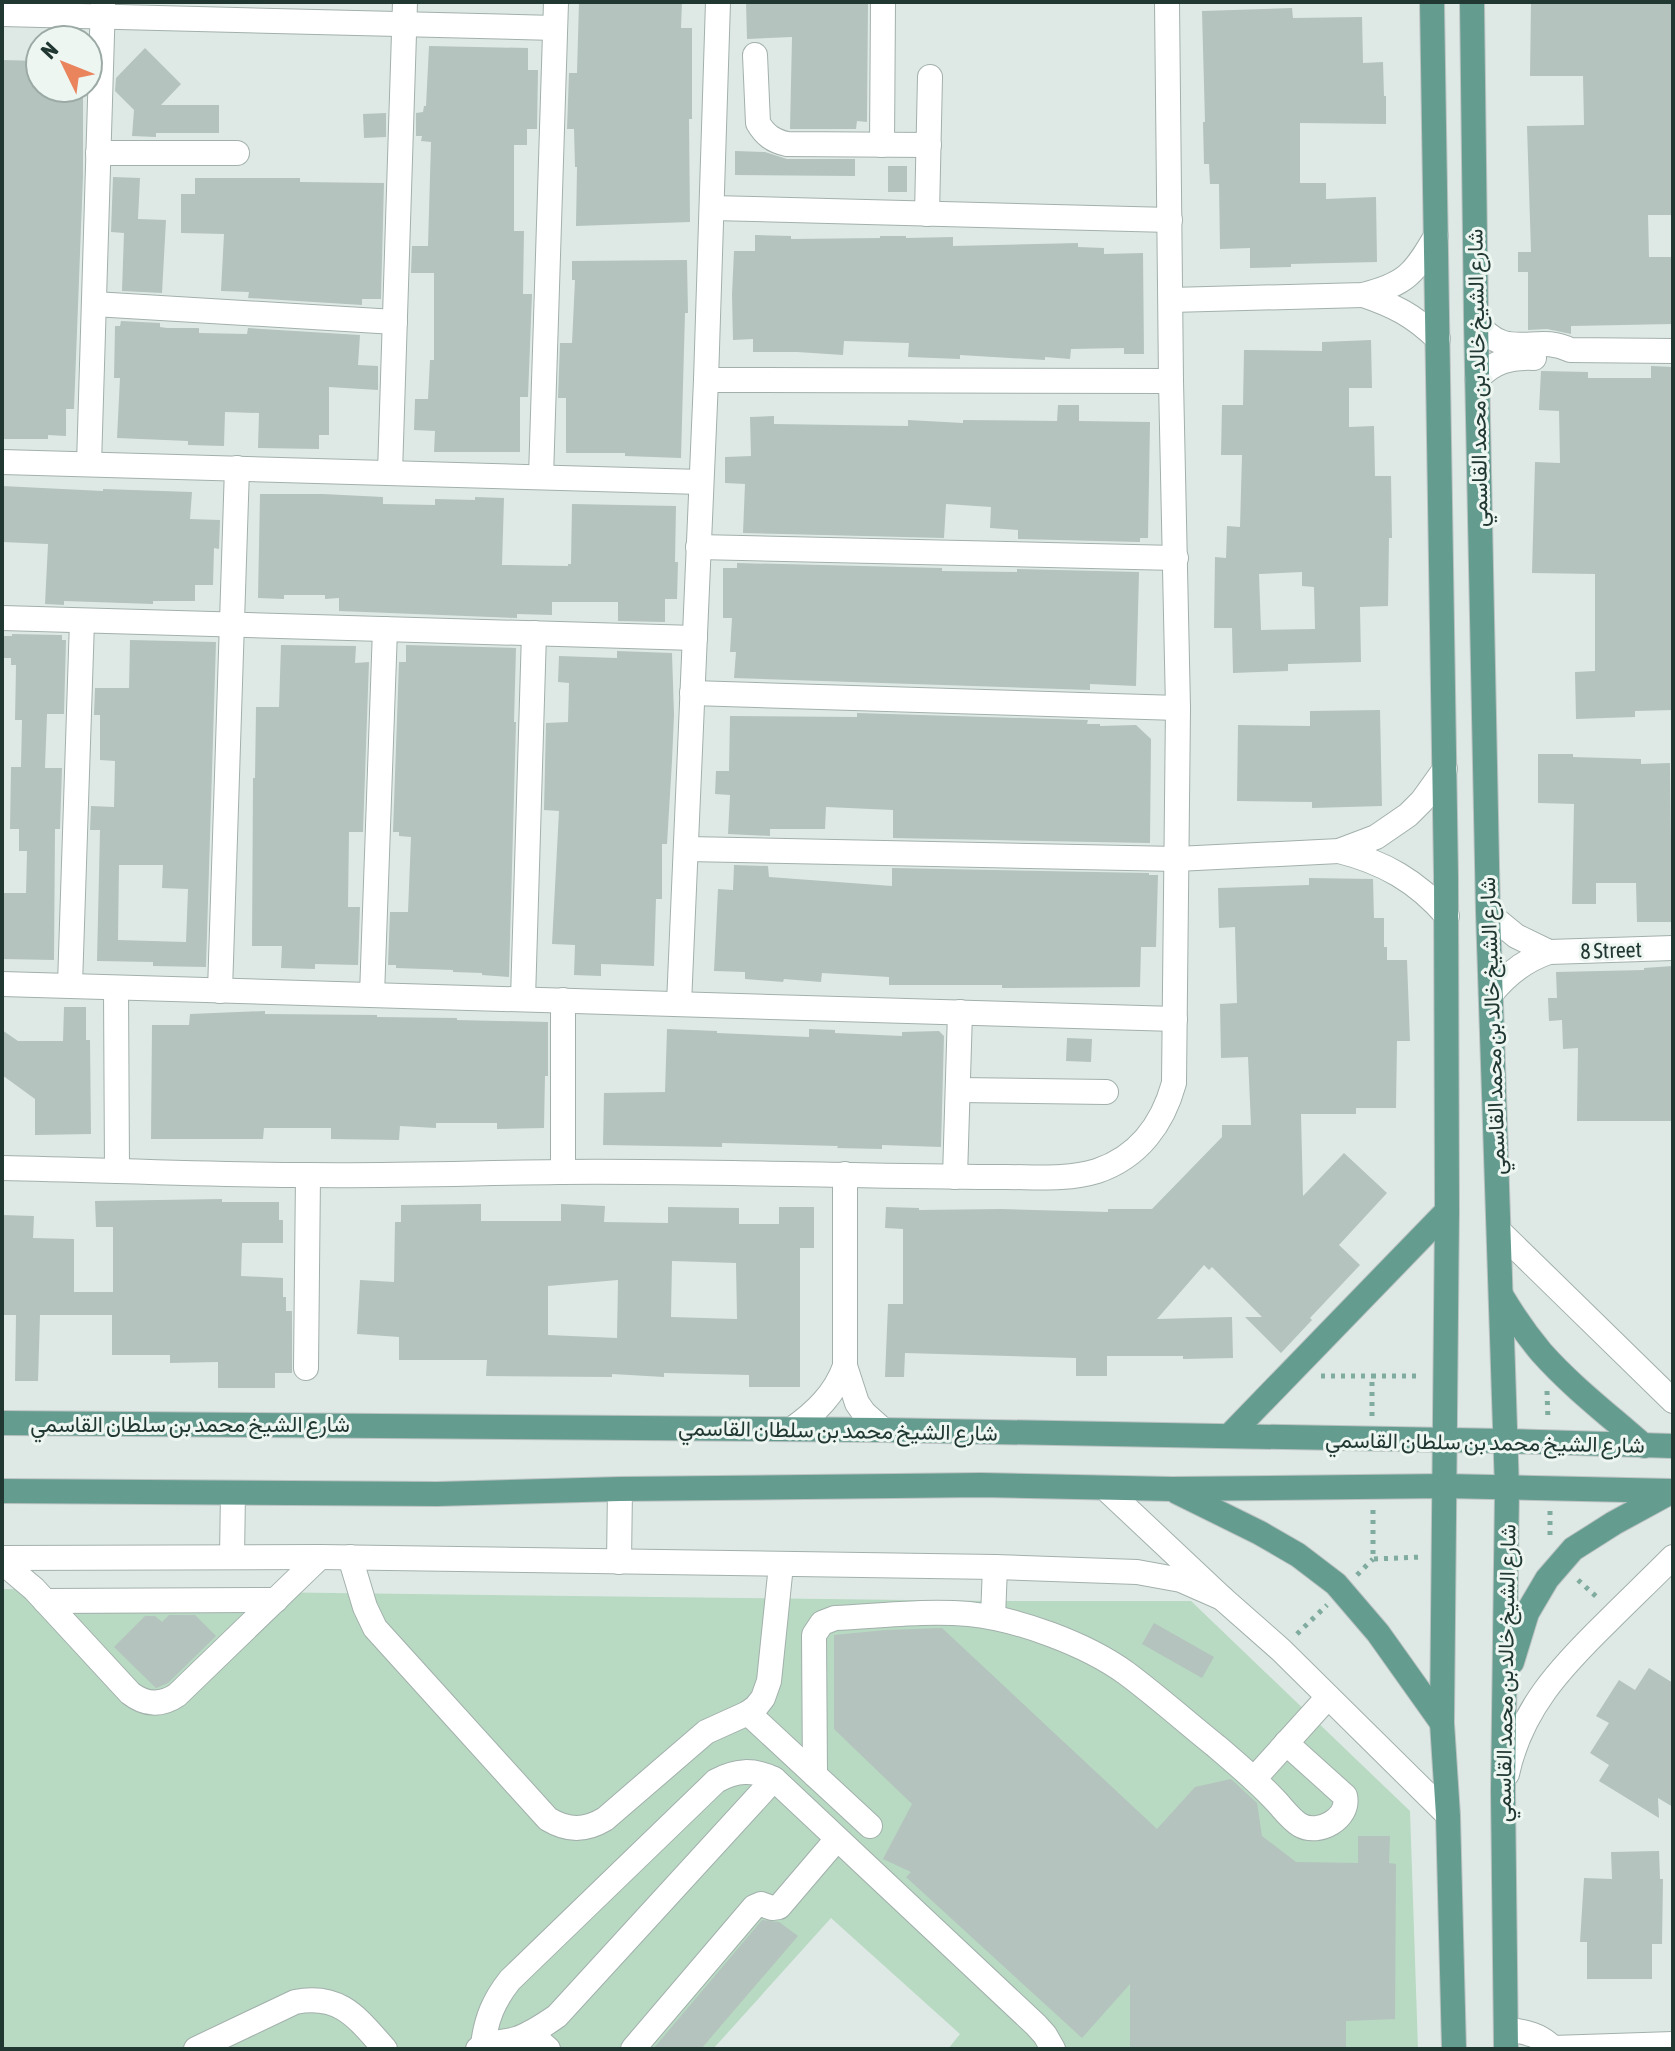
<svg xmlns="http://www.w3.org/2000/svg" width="1675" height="2051" font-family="'Asap Condensed',Vazirmatn,sans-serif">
	<rect width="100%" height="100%" fill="#dee9e5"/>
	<!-- green -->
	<polygon fill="#b8d9c2" points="2,1589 993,1601 1191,1601 1410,1811 1418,2049 948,2049 960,2034 831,1918 713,2049 2,2049"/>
	<!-- building -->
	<g fill="#b4c3be" fill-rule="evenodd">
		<polygon points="579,2 682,2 681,28 692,28 692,119 689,119 690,222 576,226 577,167 575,167 574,129 567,129 569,73 577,73"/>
		<polygon points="746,2 868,2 867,122 857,121 856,129 790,129 792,37 747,39"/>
		<polygon points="1531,2 1673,2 1673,215 1648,215 1649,257 1673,257 1673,324 1571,326 1571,334 1547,329 1528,330 1528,272 1518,272 1518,252 1531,252 1527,126 1584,125 1583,76 1530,76"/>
		<polygon points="1292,8 1293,18 1362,17 1363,63 1383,62 1384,96 1386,96 1386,124 1300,123 1300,183 1326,183 1326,199 1376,197 1377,262 1291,264 1291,267 1250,268 1250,248 1220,249 1219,184 1210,184 1209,164 1204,164 1203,122 1205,122 1202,11"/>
		<polygon points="429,46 528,48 528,70 538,70 537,129 527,129 527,145 514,145 514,231 524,231 523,294 532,294 528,397 520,397 520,452 434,452 435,431 414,430 415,399 428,399 430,360 434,360 434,273 411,273 412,246 428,246 431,142 421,141 422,136 416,136 416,113 423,112 424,106 426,106"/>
		<polygon points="145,48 181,84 161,105 219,105 219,133 156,133 156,137 132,136 134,110 115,91 116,78"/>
		<polygon points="2,60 40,61 40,88 83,88 83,176 74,409 66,409 66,436 48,435 48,439 2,439"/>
		<polygon points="386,113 386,137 364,138 363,114"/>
		<polygon points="735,151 765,152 787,159 855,159 855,176 735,175"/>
		<rect x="888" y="166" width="19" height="26"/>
		<polygon points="113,177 140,178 138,219 166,220 162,293 122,291 124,233 111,232"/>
		<polygon points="195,178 300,178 300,182 384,183 381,299 362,299 362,305 248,298 249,292 221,291 224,234 181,233 181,194 195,194"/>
		<polygon points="755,235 791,236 791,239 880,238 880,236 906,236 906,238 953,237 953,246 1078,243 1078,247 1104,248 1104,254 1143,253 1144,354 1124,354 1124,348 1071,349 1070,359 1045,357 1045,360 960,355 960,359 908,357 909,343 844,341 843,355 797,352 753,352 753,339 733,340 732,295 734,251 755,251"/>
		<polygon points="687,260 688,313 685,313 681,458 625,456 625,453 566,453 566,398 558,398 560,343 572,343 575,280 572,280 572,261"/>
		<polygon points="121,321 160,323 160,327 167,328 199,328 199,333 247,334 248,328 360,335 358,365 378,366 378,390 329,387 329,435 319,435 319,449 258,448 259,413 225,412 224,446 188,445 188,441 117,438 120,378 114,378 115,326 120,326"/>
		<path d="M1371 340 1372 388H1349V427L1374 426 1375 476H1391L1392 538H1389L1388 606 1360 607 1361 662 1288 664V671L1233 673 1232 628H1214L1215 557 1226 558 1227 526 1240 527 1242 455H1221L1222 405H1243L1244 350 1322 351V342ZM1302 572V586L1314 587 1315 629 1261 630 1259 574Z"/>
		<polygon points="1651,366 1673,367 1673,710 1635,711 1635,717 1576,719 1575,672 1595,671 1595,574 1532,573 1535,462 1560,463 1559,411 1539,410 1541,371 1588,372 1588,378 1651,378"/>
		<polygon points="1058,405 1079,405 1079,421 1150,422 1148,538 1140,538 1140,542 1018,539 1018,530 990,528 991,507 946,504 944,538 743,533 745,484 725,483 725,457 751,456 750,417 774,416 774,424 908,426 908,420 963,423 963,420 1057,421"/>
		<polygon points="2,486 103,491 103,489 192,492 190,519 220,520 219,549 214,548 213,585 195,585 195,601 153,601 153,604 64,601 64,605 45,604 48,544 2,542"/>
		<polygon points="260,494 323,494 383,497 383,504 435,505 435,499 475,500 475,497 504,498 502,565 568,566 568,564 571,564 572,504 676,506 675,562 678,562 677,599 665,599 665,622 618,621 618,602 552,602 552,615 517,614 517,618 339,611 339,598 325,599 325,595 284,595 284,599 258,598"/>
		<polygon points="737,563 942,568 942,571 1017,572 1017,569 1139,572 1136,686 1090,684 1090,690 734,678 736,652 730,652 732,618 723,618 723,568 737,568"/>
		<polygon points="12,634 62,635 62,640 66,640 64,714 47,714 45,768 62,768 60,829 55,829 54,960 2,959 2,893 26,893 27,851 19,851 19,829 10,829 11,767 21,767 22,720 15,720 16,665 11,665 11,658 2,658 2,636 12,636"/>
		<path d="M130 640 216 642 206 967 153 966V962L97 961 100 830H90L91 806 114 807 115 761 100 760V715H94L95 688H129ZM119 865H163L162 888 188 889 186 942 118 940Z"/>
		<polygon points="281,645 356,646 355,663 369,662 363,832 349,832 348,907 360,907 358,965 315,964 315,969 281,968 282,946 252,946 253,778 255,778 256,707 279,707"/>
		<polygon points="406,645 516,648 514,722 516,722 509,977 482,975 482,973 453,972 453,970 396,968 396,965 388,965 390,912 408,912 411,837 399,836 399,832 393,832 399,662 406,662"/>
		<polygon points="617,651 672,653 674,715 672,761 667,844 662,844 662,899 656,899 654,966 601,964 601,976 574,975 575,945 552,944 559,811 544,810 546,723 568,722 569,683 558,682 559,656 617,658"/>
		<polygon points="1380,710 1382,806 1312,808 1312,802 1237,801 1238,725 1310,726 1310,711"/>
		<polygon points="857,713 1088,720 1087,724 1100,724 1100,726 1136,725 1151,739 1150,843 893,838 893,810 826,807 825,829 770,829 770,836 728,834 730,795 715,794 716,771 729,771 730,716 857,717"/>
		<polygon points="1538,754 1573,754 1573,757 1641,759 1641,764 1670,763 1672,922 1637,922 1636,883 1596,883 1596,904 1572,904 1574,804 1538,803"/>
		<polygon points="734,865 768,866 769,877 892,886 892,868 1149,873 1149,875 1158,875 1156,947 1141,947 1140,987 1002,988 1002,985 889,985 889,977 822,973 821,982 784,979 783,982 745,979 745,972 714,971 718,889 733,890"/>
		<polygon points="1309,878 1373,879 1374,918 1384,918 1384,947 1387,947 1387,960 1407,960 1410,1041 1397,1041 1396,1108 1356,1108 1356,1114 1301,1114 1303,1196 1344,1153 1387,1193 1339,1245 1360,1265 1310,1318 1312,1320 1281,1353 1245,1317 1262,1317 1212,1267 1209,1270 1204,1265 1157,1319 1232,1317 1233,1358 1183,1359 1183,1356 1107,1356 1107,1376 1076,1376 1076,1358 905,1353 904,1377 885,1377 888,1304 903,1304 903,1229 885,1228 886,1207 919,1208 919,1210 1002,1209 1108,1212 1108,1209 1152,1209 1222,1137 1222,1125 1251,1125 1248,1057 1221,1058 1220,1004 1237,1003 1235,927 1219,928 1218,888 1309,885"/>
		<polygon points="1673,966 1673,1121 1577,1121 1578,1048 1563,1049 1562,1020 1549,1021 1548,998 1557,998 1556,972 1644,970 1644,968"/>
		<polygon points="64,1007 86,1007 86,1040 90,1040 91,1134 35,1135 35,1099 2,1075 2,1030 18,1041 63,1041"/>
		<polygon points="265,1011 265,1014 377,1015 377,1017 457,1018 457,1020 548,1022 548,1076 545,1076 544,1128 497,1129 497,1123 436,1123 436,1128 400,1126 399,1140 331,1139 331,1128 264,1128 263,1139 151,1139 152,1025 189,1025 190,1014"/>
		<polygon points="667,1029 717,1031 717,1033 809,1037 809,1029 835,1030 835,1033 902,1036 902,1032 939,1031 944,1036 941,1147 882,1145 882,1149 837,1148 838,1146 722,1143 722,1147 603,1145 604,1093 665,1092"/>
		<polygon points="1067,1038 1092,1039 1091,1062 1066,1061"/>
		<polygon points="222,1199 222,1202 279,1202 279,1220 283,1220 283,1243 242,1243 241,1276 283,1278 283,1297 286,1297 286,1311 292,1311 292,1373 275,1373 275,1388 218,1388 218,1362 170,1363 170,1355 112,1355 112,1315 40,1315 38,1381 15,1381 16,1315 2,1315 2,1215 34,1216 33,1238 74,1239 74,1292 113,1292 113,1227 96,1227 95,1201"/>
		<path d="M481 1204V1221H561V1204L605 1206 604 1222 668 1223V1207L739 1208V1224H779V1207H814V1248H800V1387H749V1375L664 1373V1377L612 1374V1377L486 1376 487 1360H399V1337L357 1334 360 1280 394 1282 395 1222H401V1205ZM672 1261 736 1263 737 1319 671 1317ZM618 1280 617 1338 548 1335V1286Z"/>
		<polygon points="169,1615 195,1615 216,1636 168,1683 156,1688 114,1647 145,1616 155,1616 162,1622"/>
		<polygon points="1154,1623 1214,1657 1202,1678 1142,1644"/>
		<polygon points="942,1628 1157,1829 1195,1787 1231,1779 1257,1803 1262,1836 1296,1862 1358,1863 1358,1836 1390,1836 1389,1863 1396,1864 1395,2019 1346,2021 1346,2049 1130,2049 1130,1984 1082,2038 906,1877 911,1872 883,1859 912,1804 834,1729 834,1635 886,1630"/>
		<polygon points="1649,1668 1673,1683 1673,1807 1658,1798 1659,1818 1599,1781 1609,1765 1590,1753 1609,1723 1596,1716 1619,1680 1635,1690"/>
		<polygon points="1659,1851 1660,1879 1663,1879 1662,1944 1652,1944 1652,1979 1587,1979 1587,1942 1580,1942 1584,1878 1612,1879 1611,1852"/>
		<polygon points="762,1920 779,1922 798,1936 701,2049 653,2049"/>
	</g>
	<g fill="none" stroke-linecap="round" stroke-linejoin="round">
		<defs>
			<g id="minor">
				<polyline points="2,14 555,28"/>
				<path d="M755 55 758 123C765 135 773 141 787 144L929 145"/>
				<polyline points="882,145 883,2"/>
				<polyline points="98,153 237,153"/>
				<polyline points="712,208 1170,220"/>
				<polyline points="927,214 930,77"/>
				<path d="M1363 295C1395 306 1413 315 1438 339"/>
				<path d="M1171 300 1363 295C1406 284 1414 274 1436 236"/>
				<polyline points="94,304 395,322"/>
				<path d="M1476 321C1506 364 1536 332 1570 350L1673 351"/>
				<path d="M1477 379C1494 361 1510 357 1534 358"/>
				<polyline points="706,380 1171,381"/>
				<polyline points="2,462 701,482"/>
				<polyline points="89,464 103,2"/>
				<polyline points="390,473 405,2"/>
				<polyline points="541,477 556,2"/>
				<polyline points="698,547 1176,558"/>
				<polyline points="2,618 695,638"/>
				<polyline points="692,693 1178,708"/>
				<polyline points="686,849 1177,859 1339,851 1376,837 1408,815 1422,801 1445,769"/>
				<path d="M1339 851C1383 862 1417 881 1447 916"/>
				<polyline points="1488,913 1516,936 1549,952"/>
				<polyline points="2,984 1175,1019"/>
				<polyline points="70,985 82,621"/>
				<polyline points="116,988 117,1171"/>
				<polyline points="220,991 237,468"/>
				<path d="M1491 994C1507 974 1525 960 1549 952L1673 948"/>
				<polyline points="372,995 385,629"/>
				<polyline points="523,999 534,633"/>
				<polyline points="679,1004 706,380 718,2"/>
				<polyline points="958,1090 1106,1092"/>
				<path d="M2 1168C104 1170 206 1175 308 1175 392 1176 475 1173 559 1172 637 1171 714 1173 792 1174 863 1175 935 1177 1006 1177 1036 1177 1068 1180 1097 1171 1139 1157 1163 1123 1174 1083L1178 708 1171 381 1167 2"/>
				<polyline points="563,1172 563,1000"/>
				<polyline points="845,1174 845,1366 857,1403 864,1413 883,1430"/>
				<polyline points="955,1177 960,1012"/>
				<polyline points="1499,1231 1673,1401"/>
				<polyline points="306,1368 308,1175"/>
				<path d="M792 1429C815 1413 835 1394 845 1366"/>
				<polyline points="1105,1488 1222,1598 1281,1650 1448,1815"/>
				<polyline points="232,1557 233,1493"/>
				<path d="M350 1557 365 1607 375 1628 548 1819C568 1831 585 1831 605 1819L706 1732 748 1713 756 1707 763 1698 769 1681 781 1565"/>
				<polyline points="2,1558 320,1557 995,1567 1137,1572 1181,1580 1222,1598"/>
				<path d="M2 1562 34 1589 130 1693C145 1705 161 1706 177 1695L320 1557"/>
				<polyline points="619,1562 620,1489"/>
				<polyline points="45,1601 276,1600"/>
				<polyline points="993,1617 995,1567"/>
				<polyline points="748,1713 870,1826"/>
				<path d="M1507 1774C1521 1709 1561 1667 1607 1622 1629 1600 1651 1579 1673 1557"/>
				<path d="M815 1775 814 1635 822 1623 835 1618C879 1616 925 1610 969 1614 1018 1619 1086 1644 1126 1673 1157 1696 1186 1722 1216 1746 1236 1763 1256 1780 1274 1799 1282 1807 1290 1819 1300 1825 1319 1836 1350 1818 1345 1796L1286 1743"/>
				<polyline points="1254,1779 1328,1697"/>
				<path d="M1506 2029C1525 2032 1540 2034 1554 2049"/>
				<polyline points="530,2033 548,2049"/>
				<path d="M483 2045C486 2019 494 2000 510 1980L716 1781C736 1770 753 1769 774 1779L1036 2025 1045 2035 1053 2049"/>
				<polyline points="1553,2048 1673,2044"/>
				<path d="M196 2049 295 2002C341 1993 358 2019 385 2049"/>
				<path d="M478 2049C488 2041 504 2043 516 2039 531 2034 544 2025 557 2016L774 1779"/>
				<polyline points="633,2049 754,1907 761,1904 772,1908 779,1907 837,1839"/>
			</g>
			<g id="major">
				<polyline points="1432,2 1446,876 1447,1211 1442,1723 1448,1815 1454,2049"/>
				<polyline points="1472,2 1476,321 1488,913 1507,1489 1503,1791 1506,2049"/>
				<path d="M1501 1295C1513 1315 1526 1334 1541 1352 1572 1387 1609 1415 1644 1446"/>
				<polyline points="2,1423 883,1430 1505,1441 1673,1446"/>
				<polyline points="1229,1436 1447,1211"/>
				<polyline points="2,1491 437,1494 620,1489 981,1485 1172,1489 1444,1486 1673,1491"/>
				<polyline points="1177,1492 1260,1533 1298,1555 1336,1584 1378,1633 1442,1723"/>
				<polyline points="1512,1662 1527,1613 1547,1579 1573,1549 1614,1523 1671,1492"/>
			</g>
		</defs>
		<!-- minor casing -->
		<use href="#minor" stroke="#a2b0ac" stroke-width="26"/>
		<!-- major casing -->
		<use href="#major" stroke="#bcc3c2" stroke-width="26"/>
		<!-- path -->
		<g stroke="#80ab9f" stroke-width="5" stroke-dasharray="4 6" stroke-linecap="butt">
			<polyline points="1321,1376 1372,1376"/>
			<polyline points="1547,1391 1548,1421"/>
			<polyline points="1372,1416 1372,1376 1422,1376"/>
			<polyline points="1373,1510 1373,1559 1422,1557"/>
			<polyline points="1550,1511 1550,1537"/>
			<polyline points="1357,1575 1373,1559"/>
			<polyline points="1578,1580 1600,1600"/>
			<polyline points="1297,1634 1327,1605"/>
		</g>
		<!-- minor -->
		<use href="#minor" stroke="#fff" stroke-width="24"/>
		<!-- major -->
		<use href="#major" stroke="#659c90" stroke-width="24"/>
	</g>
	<g text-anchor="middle" stroke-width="6" stroke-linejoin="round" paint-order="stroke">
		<!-- street labels -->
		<g font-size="22" fill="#213732" stroke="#eef6f2">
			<text transform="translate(1477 378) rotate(-91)" y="8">شارع الشيخ خالد بن محمد القاسمي</text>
			<text transform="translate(1611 950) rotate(-2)" y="8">8 Street</text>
			<text transform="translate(1492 1026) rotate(-92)" y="8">شارع الشيخ خالد بن محمد القاسمي</text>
			<text x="190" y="1432">شارع الشيخ محمد بن سلطان القاسمي</text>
			<text transform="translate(838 1430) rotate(1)" y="8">شارع الشيخ محمد بن سلطان القاسمي</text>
			<text transform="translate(1485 1442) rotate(1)" y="8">شارع الشيخ محمد بن سلطان القاسمي</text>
			<text transform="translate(1505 1673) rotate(-89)" y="8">شارع الشيخ خالد بن محمد القاسمي</text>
		</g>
	</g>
	<!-- border -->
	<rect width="1675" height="2051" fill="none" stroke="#213732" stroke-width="8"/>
	<!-- north arrow -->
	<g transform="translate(64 64) rotate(313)"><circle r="38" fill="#eef6f2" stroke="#9caaa5" stroke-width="2"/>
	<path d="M0-6L14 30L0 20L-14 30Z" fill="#ea845c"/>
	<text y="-12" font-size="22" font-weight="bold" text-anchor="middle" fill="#213732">N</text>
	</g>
</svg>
